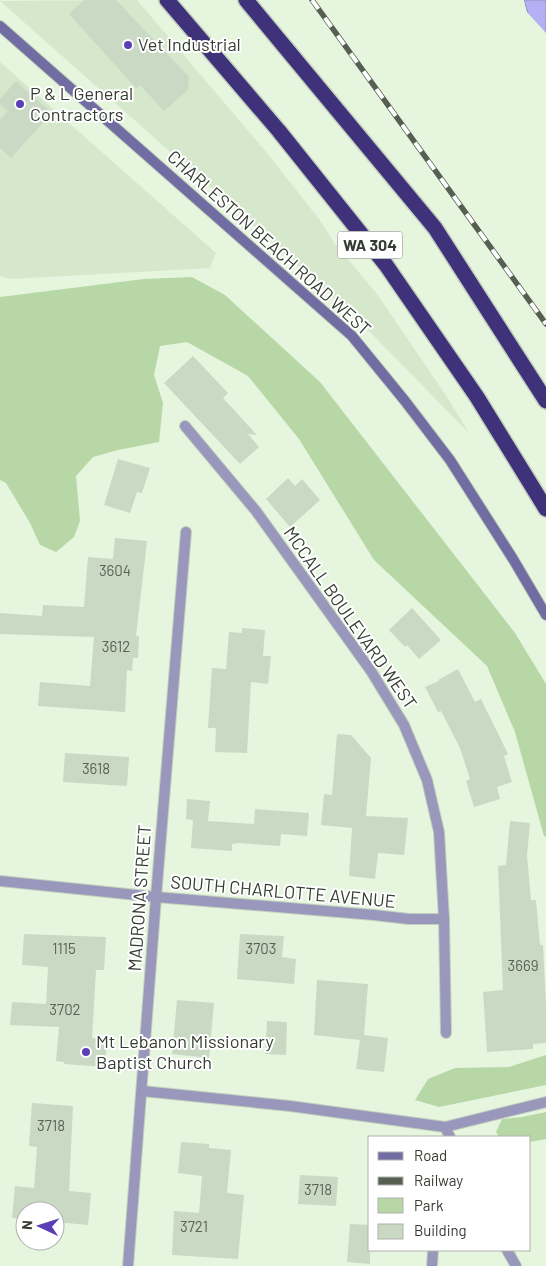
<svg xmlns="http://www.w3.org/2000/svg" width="546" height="1266" font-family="Barlow,sans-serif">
	<rect width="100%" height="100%" fill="#e5f5de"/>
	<!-- built -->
	<g fill="#d5e8cc">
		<polygon points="137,0 267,153 319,219 335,244 377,294 447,397 469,433 367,329 245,218 0,1"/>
		<polygon points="0,62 216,253 210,268 10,279 0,276"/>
	</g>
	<!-- green -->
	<g fill="#b7d8a6">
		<polygon points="192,277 225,295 320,382 515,633 546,684 546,837 544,836 515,732 487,666 374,560 299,439 248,376 187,342 160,346 154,375 163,403 159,442 118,450 93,457 76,476 80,521 74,537 56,552 40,545 30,523 6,483 0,480 0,297 144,279"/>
		<polygon points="546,1055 546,1085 439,1107 415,1100 428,1079 455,1068 509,1067"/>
		<polygon points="546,1112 546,1139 530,1142 530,1137 499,1137 496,1132 502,1119 522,1117"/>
	</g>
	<!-- water -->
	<polygon fill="#b5b0f3" stroke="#8f8db9" points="524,0 546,0 546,75"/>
	<!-- pier -->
	<polygon fill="#e5f5de" points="521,0 524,0 526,11 546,33 546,77 544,76"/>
	<!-- building -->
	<g fill="#cad9c3">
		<polygon points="84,0 116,0 189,77 188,90 164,111 140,85 137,89 69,14"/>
		<polygon points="16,81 52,113 11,158 0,148 0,120 8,111 0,104 0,99"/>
		<polygon points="193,356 228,393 223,398 257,435 248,434 259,447 240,464 164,383"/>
		<polygon points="118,459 150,468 142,493 137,492 130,513 104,505"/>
		<polygon points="288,478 295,486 302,479 320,500 290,527 266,499"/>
		<polygon points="115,538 147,541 136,636 139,636 138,658 133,658 132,671 127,670 125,712 38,706 40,682 90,686 94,637 0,634 0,613 42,616 43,605 84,607 88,557 113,559"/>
		<polygon points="412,608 441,640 419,659 407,645 405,647 389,630"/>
		<polygon points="242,628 265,630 263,656 271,656 268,684 251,682 247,753 215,752 216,728 208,728 212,668 226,669 229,632 242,633"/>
		<polygon points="458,669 475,702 481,699 508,754 504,756 512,782 497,787 500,799 474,807 466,781 470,779 460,748 441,711 438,712 425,687 439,681 438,680"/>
		<polygon points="337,734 351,735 371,758 366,816 408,818 404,855 378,853 375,879 349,876 352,828 321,825 324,794 332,795"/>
		<polygon points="65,753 129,757 127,786 63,782"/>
		<polygon points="187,799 210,801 208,821 254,824 255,809 309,813 307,836 281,834 280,846 238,843 232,844 232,851 191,848 193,820 186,819"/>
		<polygon points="510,821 530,823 527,855 531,900 536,900 540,945 543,945 546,1004 546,1043 533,1044 533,1049 487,1052 483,992 503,990 498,866 506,865"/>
		<polygon points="24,934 106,937 104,970 96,970 92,1038 107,1039 105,1067 64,1064 64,1062 56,1061 59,1027 10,1025 12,1002 46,1004 48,967 22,965"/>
		<polygon points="240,934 284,936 282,957 296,959 294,984 237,979"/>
		<polygon points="317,980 368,984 364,1035 388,1038 384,1072 356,1069 360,1040 314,1035"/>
		<polygon points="177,1000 214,1003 209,1058 172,1054"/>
		<polygon points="267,1021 287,1022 286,1055 265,1054"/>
		<polygon points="32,1103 73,1106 69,1191 91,1193 88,1225 55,1222 55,1211 25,1211 25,1219 12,1218 15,1186 34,1188 37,1147 29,1146"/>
		<polygon points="181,1142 209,1144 209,1148 231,1150 227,1193 244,1195 238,1259 172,1255 174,1211 199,1213 202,1176 178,1173"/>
		<polygon points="300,1175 338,1177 336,1206 298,1204"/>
		<polygon points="350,1224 370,1225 370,1264 347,1262"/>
	</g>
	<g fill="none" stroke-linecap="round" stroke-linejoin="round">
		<defs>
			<g id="minor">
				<polyline points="185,426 256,511 371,671 404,725 427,780 439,832 444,919 446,1033"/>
				<polyline points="0,881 156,897 374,915 409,919 444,919"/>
				<polyline points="142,1091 290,1106 445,1127 546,1102"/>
				<polyline points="445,1127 450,1137"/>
				<polyline points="507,1250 516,1266"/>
				<polyline points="128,1266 156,897 186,532"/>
				<polyline points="432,1266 433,1250"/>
			</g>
			<polyline id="secondary" points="0,26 352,336 405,401 450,460 513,559 546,615"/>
			<g id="motorway">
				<polyline points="167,0 279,131 386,265 477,397 546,509"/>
				<polyline points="246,0 435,228 546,401"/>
			</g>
		</defs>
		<!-- minor casing -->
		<use href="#minor" stroke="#c2d0bc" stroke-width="12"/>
		<!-- secondary casing -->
		<use href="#secondary" stroke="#c2d0bc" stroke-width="12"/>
		<!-- motorway casing -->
		<use href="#motorway" stroke="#c2d0bc" stroke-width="18"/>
		<!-- minor -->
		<use href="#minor" stroke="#9997bc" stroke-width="10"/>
		<!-- secondary -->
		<use href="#secondary" stroke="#716ca1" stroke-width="10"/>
		<!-- motorway -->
		<use href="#motorway" stroke="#3f317a" stroke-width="15"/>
		<defs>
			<polyline id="rail" points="312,0 546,324"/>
		</defs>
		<!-- rail casing -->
		<use href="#rail" stroke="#575f53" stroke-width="5.5"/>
		<!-- rail -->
		<use href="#rail" stroke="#fff" stroke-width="4" stroke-dasharray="11" stroke-linecap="butt"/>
	</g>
	<!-- markers -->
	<g fill="#5a3eb6" stroke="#fff" stroke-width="2">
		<circle cx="128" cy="45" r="5"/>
		<circle cx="20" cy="104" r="5"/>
		<circle cx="86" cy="1052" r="5"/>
	</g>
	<g text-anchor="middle" stroke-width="4" stroke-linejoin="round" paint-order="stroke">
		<!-- number labels -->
		<g font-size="15" fill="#5b6357">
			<text x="115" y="576">3604</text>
			<text x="116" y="652">3612</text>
			<text x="96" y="774">3618</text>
			<text x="64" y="954">1115</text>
			<text x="261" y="954">3703</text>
			<text x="523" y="971">3669</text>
			<text x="65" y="1015">3702</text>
			<text x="51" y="1131">3718</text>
			<text x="318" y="1195">3718</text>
			<text x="194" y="1232">3721</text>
		</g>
		<!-- shield labels -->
		<rect fill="#fff" stroke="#727670" stroke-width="1" x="337.5" y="231.5" width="65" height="27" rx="4"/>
		<g font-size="16" font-weight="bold" fill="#363c33">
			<text x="370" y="251">WA 304</text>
		</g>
		<!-- poi labels -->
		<g font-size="18" fill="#363c33" stroke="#fff" text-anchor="start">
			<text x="138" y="51">Vet Industrial</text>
			<text x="30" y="100">P &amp; L General<tspan x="30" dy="21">Contractors</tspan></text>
			<text x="96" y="1048">Mt Lebanon Missionary<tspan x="96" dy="21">Baptist Church</tspan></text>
		</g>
		<!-- street labels -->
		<g font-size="18" fill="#363c33" stroke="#fff">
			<text transform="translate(269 243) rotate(42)" y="6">CHARLESTON BEACH ROAD WEST</text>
			<text transform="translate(350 618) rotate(55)" y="6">MCCALL BOULEVARD WEST</text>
			<text transform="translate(283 892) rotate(5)" y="6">SOUTH CHARLOTTE AVENUE</text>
			<text transform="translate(140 898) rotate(-86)" y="6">MADRONA STREET</text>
		</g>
	</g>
	<!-- legend -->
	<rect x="368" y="1136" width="162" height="115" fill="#ffffff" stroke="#afb1ad"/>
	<rect x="378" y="1152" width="25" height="8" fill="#716ca1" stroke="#afb1ad"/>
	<text x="414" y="1161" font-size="15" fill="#363c33">Road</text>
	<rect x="378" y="1177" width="25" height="8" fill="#575f53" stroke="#afb1ad"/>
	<text x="414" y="1186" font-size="15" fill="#363c33">Railway</text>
	<rect x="378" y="1198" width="25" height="15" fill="#b7d8a6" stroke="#afb1ad"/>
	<text x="414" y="1211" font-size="15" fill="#363c33">Park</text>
	<rect x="378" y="1224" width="25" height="15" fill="#cad9c3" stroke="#afb1ad"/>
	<text x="414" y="1236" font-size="15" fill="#363c33">Building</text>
	<!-- north arrow -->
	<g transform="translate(40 1226) rotate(274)"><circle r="24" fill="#ffffff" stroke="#afb1ad"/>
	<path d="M0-4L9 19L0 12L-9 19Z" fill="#5a3eb6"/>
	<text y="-8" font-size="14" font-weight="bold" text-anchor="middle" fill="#363c33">N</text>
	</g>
</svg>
